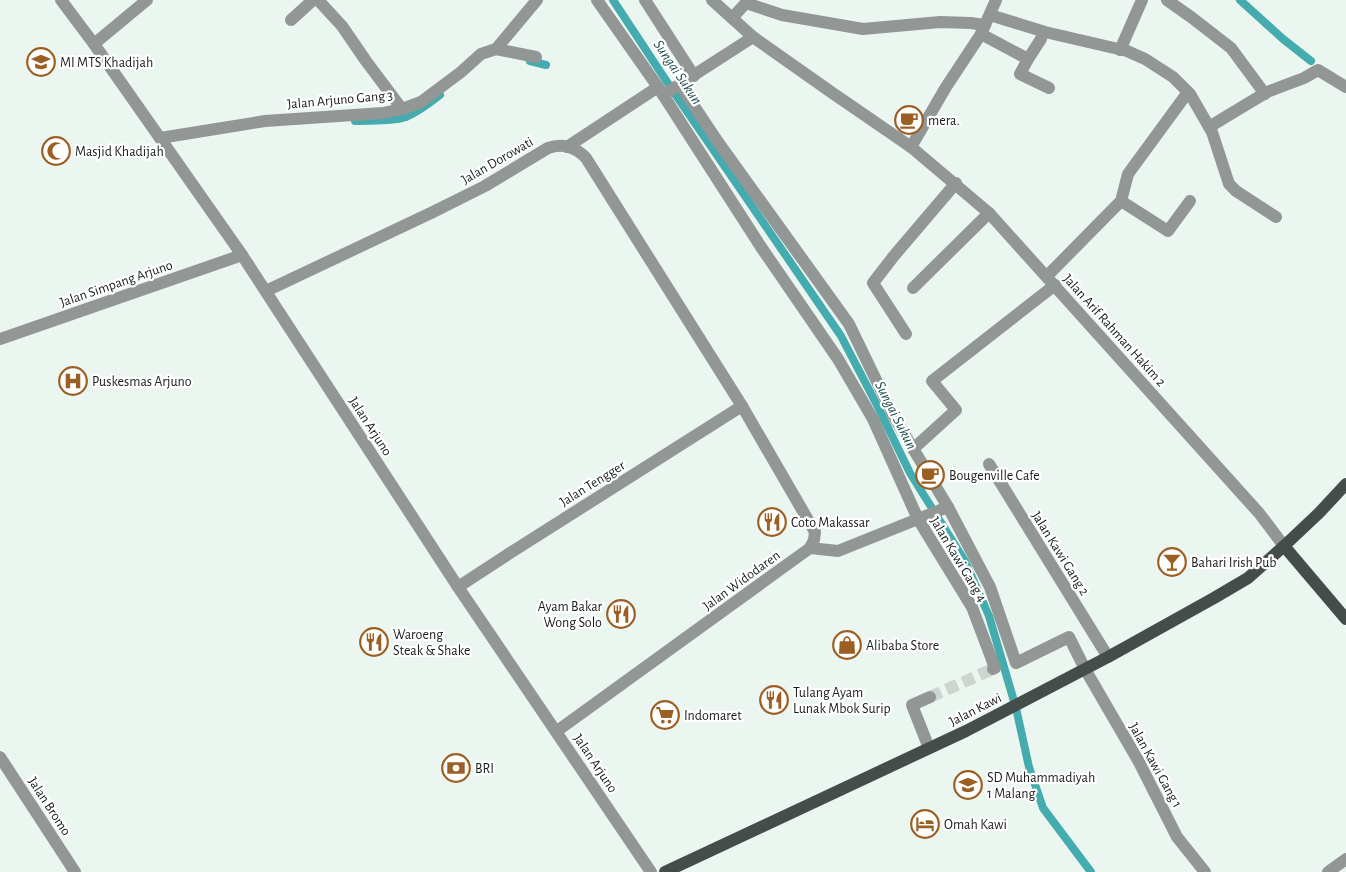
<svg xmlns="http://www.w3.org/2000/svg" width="1346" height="872" font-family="'Alegreya Sans',sans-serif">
	<rect width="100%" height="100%" fill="#ecf6f0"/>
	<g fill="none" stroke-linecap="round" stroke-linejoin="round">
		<!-- stream -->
		<g stroke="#44abaf" stroke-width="8">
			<polyline points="613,0 673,91 841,336 878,407 910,473 965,561 989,616 1016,708 1029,767 1043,808 1091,872"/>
			<polyline points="1240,0 1283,39 1311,61"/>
			<polyline points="530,61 546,65"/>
			<path d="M355 121C370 120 392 122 406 117 418 112 430 103 440 95"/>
		</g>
		<!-- minor-tunnel -->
		<polyline stroke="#ccd5d0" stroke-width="12" stroke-dasharray="12 6" stroke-linecap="butt" points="930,697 993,669"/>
		<!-- minor -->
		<g stroke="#929796" stroke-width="12">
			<polyline points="61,0 94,44 242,255 458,587 651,872"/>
			<polyline points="318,0 342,26 366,61 402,109"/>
			<polyline points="597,0 658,87 761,247 838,359 873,419 918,519 972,607 995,668 993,669"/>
			<polyline points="645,0 694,76"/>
			<polyline points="712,0 753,37 831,92 911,147 989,213 1259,513 1284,546"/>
			<polyline points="1167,0 1191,17 1231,48 1265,94"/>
			<polyline points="990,15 1045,32 1127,51 1145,59 1173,77 1190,94 1212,132 1229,184 1236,191 1276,217"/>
			<polyline points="732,18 746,3 782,15 863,29 940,22 971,23 985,25"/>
			<polyline points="291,20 313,0"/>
			<polyline points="981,34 1028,59 1020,74 1049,88"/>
			<polyline points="94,44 147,0"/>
			<polyline points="496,49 537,0"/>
			<polyline points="1120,50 1142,0"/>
			<polyline points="1028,59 1041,39"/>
			<polyline points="680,85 718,142 849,324 893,415 948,507 990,587 1016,663 1069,637 1085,669 1139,762 1177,837 1205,872"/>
			<polyline points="663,95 753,37"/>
			<polyline points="1209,127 1267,92 1304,78 1318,70 1346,87"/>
			<polyline points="160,138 265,121 383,113 402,109 421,102 461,72 481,54 496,49 536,57"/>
			<polyline points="567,147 658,87"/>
			<polyline points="911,147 946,87 981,34 996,0"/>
			<polyline points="1121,201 1168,231 1190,201"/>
			<polyline points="1047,276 1121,201 1128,174 1188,92"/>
			<polyline points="913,288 989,213"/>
			<path d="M266 291 433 212 485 186 548 148C562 143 576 147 586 158L742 406 815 532 814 540 810 548 557 731"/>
			<polyline points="906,334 873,283 893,257 956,183"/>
			<polyline points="0,339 242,255"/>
			<polyline points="913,449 956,410 932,381 1055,285"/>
			<polyline points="989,464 1108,657"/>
			<polyline points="810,548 838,551 948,507"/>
			<polyline points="458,587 510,553 742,406"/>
			<polyline points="929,748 912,705 930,697"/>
			<polyline points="0,757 75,872"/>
			<polyline points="1328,872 1346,859"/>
		</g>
		<!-- major -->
		<g stroke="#454d4b" stroke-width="12">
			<polyline points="1284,546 1346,619"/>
			<polyline points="665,872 966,731 1108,657 1214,598 1248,578 1284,546 1319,513 1346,484"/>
		</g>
	</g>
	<!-- icons -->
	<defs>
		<symbol id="school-ring" viewBox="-11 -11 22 22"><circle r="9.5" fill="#fff" stroke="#9c5f23" stroke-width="1.5"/><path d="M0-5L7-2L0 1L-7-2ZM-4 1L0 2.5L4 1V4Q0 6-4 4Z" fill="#9c5f23"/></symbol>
		<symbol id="cafe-ring" viewBox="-11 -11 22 22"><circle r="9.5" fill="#fff" stroke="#9c5f23" stroke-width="1.5"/><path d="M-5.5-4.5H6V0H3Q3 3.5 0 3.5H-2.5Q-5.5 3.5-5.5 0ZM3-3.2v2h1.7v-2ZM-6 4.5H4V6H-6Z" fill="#9c5f23"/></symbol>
		<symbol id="mosque-ring" viewBox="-11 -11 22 22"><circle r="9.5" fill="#fff" stroke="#9c5f23" stroke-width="1.5"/><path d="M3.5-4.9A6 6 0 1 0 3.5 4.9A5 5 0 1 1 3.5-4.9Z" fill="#9c5f23"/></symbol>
		<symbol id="hospital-ring" viewBox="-11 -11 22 22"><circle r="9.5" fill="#fff" stroke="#9c5f23" stroke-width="1.5"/><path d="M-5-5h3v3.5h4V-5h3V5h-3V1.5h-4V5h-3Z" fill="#9c5f23"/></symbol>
		<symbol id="restaurant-ring" viewBox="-11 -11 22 22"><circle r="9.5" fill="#fff" stroke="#9c5f23" stroke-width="1.5"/><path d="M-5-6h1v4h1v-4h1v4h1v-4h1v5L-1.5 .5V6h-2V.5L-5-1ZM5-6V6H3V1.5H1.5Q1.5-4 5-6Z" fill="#9c5f23"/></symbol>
		<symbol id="bar-ring" viewBox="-11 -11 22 22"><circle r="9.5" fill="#fff" stroke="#9c5f23" stroke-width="1.5"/><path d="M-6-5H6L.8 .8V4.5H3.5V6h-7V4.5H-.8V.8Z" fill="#9c5f23"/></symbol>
		<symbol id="shop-ring" viewBox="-11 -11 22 22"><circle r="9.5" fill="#fff" stroke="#9c5f23" stroke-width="1.5"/><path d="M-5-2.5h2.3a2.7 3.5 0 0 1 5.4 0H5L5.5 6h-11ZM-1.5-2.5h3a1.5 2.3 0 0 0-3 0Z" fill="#9c5f23"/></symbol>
		<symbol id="supermarket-ring" viewBox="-11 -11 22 22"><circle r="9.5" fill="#fff" stroke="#9c5f23" stroke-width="1.5"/><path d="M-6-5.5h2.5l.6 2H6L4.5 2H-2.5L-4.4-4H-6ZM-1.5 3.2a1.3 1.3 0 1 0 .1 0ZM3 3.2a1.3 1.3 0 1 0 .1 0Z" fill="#9c5f23"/></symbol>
		<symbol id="bank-ring" viewBox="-11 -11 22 22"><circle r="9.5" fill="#fff" stroke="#9c5f23" stroke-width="1.5"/><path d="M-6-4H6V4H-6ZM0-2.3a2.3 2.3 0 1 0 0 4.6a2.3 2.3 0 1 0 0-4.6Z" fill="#9c5f23"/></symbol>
		<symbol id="hotel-ring" viewBox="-11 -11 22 22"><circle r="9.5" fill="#fff" stroke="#9c5f23" stroke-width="1.5"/><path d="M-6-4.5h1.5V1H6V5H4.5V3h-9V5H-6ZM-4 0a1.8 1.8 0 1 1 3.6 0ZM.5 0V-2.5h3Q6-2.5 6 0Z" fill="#9c5f23"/></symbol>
	</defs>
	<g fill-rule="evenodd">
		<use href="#school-ring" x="25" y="46" width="32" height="32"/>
		<use href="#cafe-ring" x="893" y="104" width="32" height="32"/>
		<use href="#mosque-ring" x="40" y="135" width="32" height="32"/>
		<use href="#hospital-ring" x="57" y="365" width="32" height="32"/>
		<use href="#cafe-ring" x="914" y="459" width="32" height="32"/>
		<use href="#restaurant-ring" x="756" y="506" width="32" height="32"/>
		<use href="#bar-ring" x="1156" y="546" width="32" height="32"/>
		<use href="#restaurant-ring" x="605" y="598" width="32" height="32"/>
		<use href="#restaurant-ring" x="358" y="626" width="32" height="32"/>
		<use href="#shop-ring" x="831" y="629" width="32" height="32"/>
		<use href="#restaurant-ring" x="758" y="684" width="32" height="32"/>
		<use href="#supermarket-ring" x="649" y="699" width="32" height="32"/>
		<use href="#bank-ring" x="440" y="752" width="32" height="32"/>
		<use href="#school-ring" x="952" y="769" width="32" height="32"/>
		<use href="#hotel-ring" x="909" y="808" width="32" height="32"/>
	</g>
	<g text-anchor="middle" stroke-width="4.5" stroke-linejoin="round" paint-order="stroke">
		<!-- poi labels -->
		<g font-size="14" fill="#191d1b" stroke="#fff" text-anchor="start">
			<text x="60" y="67">MI MTS Khadijah</text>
			<text x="928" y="125">mera.</text>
			<text x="75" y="156">Masjid Khadijah</text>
			<text x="92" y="386">Puskesmas Arjuno</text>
			<text x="949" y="480">Bougenville Cafe</text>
			<text x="791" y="527">Coto Makassar</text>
			<text x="1191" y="567">Bahari Irish Pub</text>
			<text x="602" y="611" text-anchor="end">Ayam Bakar<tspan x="602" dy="16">Wong Solo</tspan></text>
			<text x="393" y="639">Waroeng<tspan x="393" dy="16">Steak &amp; Shake</tspan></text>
			<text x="866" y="650">Alibaba Store</text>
			<text x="793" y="697">Tulang Ayam<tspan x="793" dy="16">Lunak Mbok Surip</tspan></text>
			<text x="684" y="720">Indomaret</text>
			<text x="475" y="773">BRI</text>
			<text x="987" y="782">SD Muhammadiyah<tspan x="987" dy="16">1 Malang</tspan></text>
			<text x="944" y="829">Omah Kawi</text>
		</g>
		<!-- street labels -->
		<g font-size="14" fill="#191d1b" stroke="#fff">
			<text transform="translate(340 99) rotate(-5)" y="5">Jalan Arjuno Gang 3</text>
			<text transform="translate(497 160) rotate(-30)" y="5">Jalan Dorowati</text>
			<text transform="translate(116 283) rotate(-19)" y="5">Jalan Simpang Arjuno</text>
			<text transform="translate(1115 330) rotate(48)" y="5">Jalan Arif Rahman Hakim 2</text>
			<text transform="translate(371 426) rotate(57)" y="5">Jalan Arjuno</text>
			<text transform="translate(592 483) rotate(-32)" y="5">Jalan Tengger</text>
			<text transform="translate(1061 553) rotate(58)" y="5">Jalan Kawi Gang 2</text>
			<text transform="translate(959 559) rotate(59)" y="5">Jalan Kawi Gang 4</text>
			<text transform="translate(741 580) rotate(-36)" y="5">Jalan Widodaren</text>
			<text transform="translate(975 709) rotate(-27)" y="5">Jalan Kawi</text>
			<text transform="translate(596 763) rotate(56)" y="5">Jalan Arjuno</text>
			<text transform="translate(1156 765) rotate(61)" y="5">Jalan Kawi Gang 1</text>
			<text transform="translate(50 806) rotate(57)" y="5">Jalan Bromo</text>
		</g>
		<!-- water labels -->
		<g font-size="15" font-style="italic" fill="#1f4d4e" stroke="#fff">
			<text transform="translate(678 72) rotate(56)" y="5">Sungai Sukun</text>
			<text transform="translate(896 415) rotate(63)" y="5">Sungai Sukun</text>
		</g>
	</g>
</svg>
